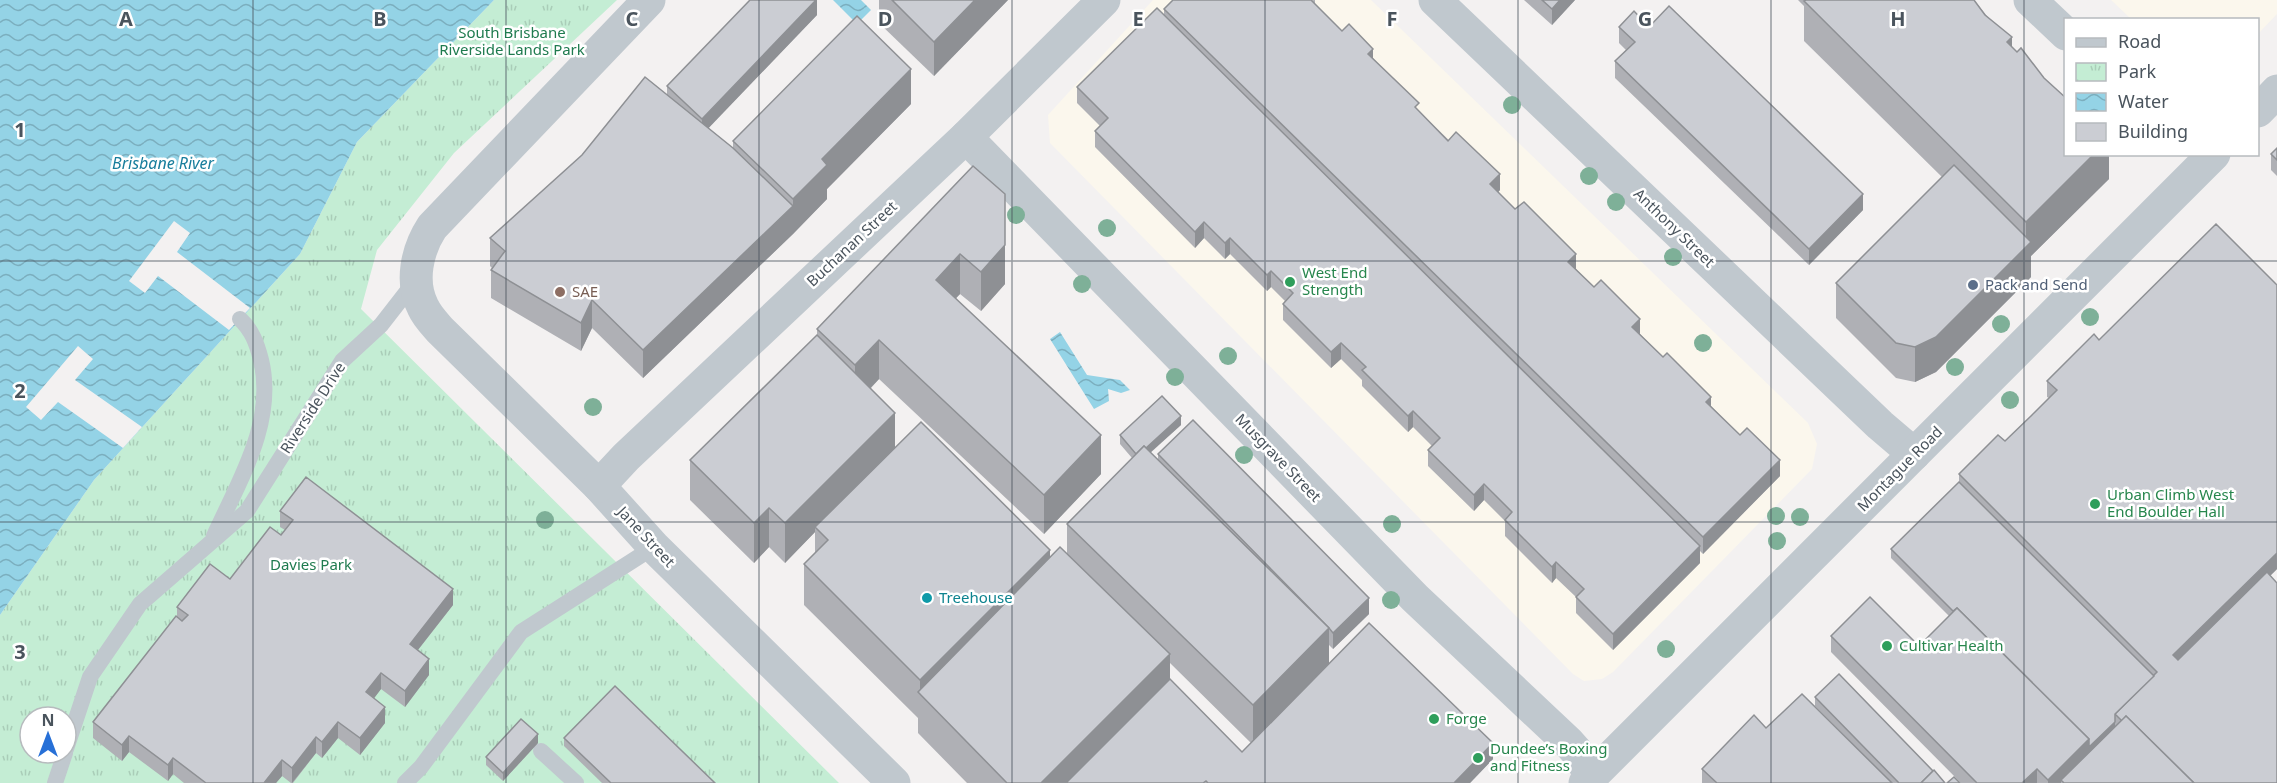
<svg xmlns="http://www.w3.org/2000/svg" width="2277" height="783" font-family="'Noto Sans',sans-serif">
	<defs>
		<pattern id="park-tufts" width="24" height="20" patternUnits="userSpaceOnUse" patternTransform="scale(1.5)"><rect width="24" height="20" fill="#c4edd4"/><path d="M3 7l-1-3M5 7V3M7 7l1-3M15 17l-1-3M17 17v-4M19 17l1-3" fill="none" stroke="#aacdb8"/></pattern>
		<pattern id="water-waves" width="16" height="10" patternUnits="userSpaceOnUse" patternTransform="scale(1.5)"><rect width="16" height="10" fill="#94d3e6"/><path d="M0 5q4-4 8 0t8 0" fill="none" stroke="#7baebe"/></pattern>
	</defs>
	<rect width="100%" height="100%" fill="#f3f1f1"/>
	<!-- commercial -->
	<g fill="#fbf7ed">
		<polygon points="1153,0 1371,0 1808,423 1817,444 1812,469 1613,672 1602,679 1584,681 1573,674 1050,143 1048,115"/>
		<polygon points="2111,0 2277,0 2277,14 2258,34 2258,20 2131,19"/>
	</g>
	<!-- park -->
	<path fill="url(#park-tufts)" fill-rule="evenodd" d="M494 0H617L454 153 377 250 361 309 839 783H0V615L94 480 300 254 357 142ZM30 717H66V753H30Z"/>
	<!-- water -->
	<g fill="url(#water-waves)">
		<polygon points="0,0 494,0 357,142 300,254 94,480 0,615"/>
		<polygon points="833,0 861,0 871,10 857,24"/>
		<polygon points="1060,332 1087,375 1120,380 1130,390 1121,393 1108,389 1109,401 1094,409 1050,339"/>
	</g>
	<!-- pier -->
	<g fill="#f3f1f1">
		<polygon points="174,221 190,233 177,252 250,308 229,330 158,276 145,293 129,281"/>
		<polygon points="78,346 93,359 75,380 142,427 123,448 58,402 41,420 26,407"/>
	</g>
	<g fill="none" stroke-linecap="round" stroke-linejoin="round">
		<!-- service -->
		<g stroke="#c0c8ce" stroke-width="16">
			<path d="M214 536C239 481 276 422 261 360 257 344 252 330 240 319"/>
			<polyline points="66,749 90,677 140,604 247,511 342,361 381,325 416,280"/>
			<polyline points="541,751 576,783"/>
			<polyline points="55,783 65,753"/>
			<polyline points="405,783 421,767 521,632 654,547"/>
		</g>
		<!-- minor -->
		<g stroke="#c0c8ce" stroke-width="33">
			<path d="M649 0 432 227C417 250 410 282 423 307 427 316 434 323 440 330L599 486 654 547 894 783"/>
			<polyline points="1435,0 1880,425 1914,454"/>
			<polyline points="2030,0 2066,34"/>
			<polyline points="966,137 1415,598 1568,742 1576,751 1592,777"/>
			<polyline points="599,486 626,457 966,137 1104,0"/>
		</g>
		<!-- tertiary -->
		<g stroke="#c0c8ce" stroke-width="33">
			<polyline points="2258,111 2277,91"/>
			<polyline points="1585,783 2214,154"/>
		</g>
	</g>
	<!-- trees -->
	<g fill="#7eb098">
		<circle cx="1512" cy="105" r="9"/>
		<circle cx="1589" cy="176" r="9"/>
		<circle cx="1616" cy="202" r="9"/>
		<circle cx="1016" cy="215" r="9"/>
		<circle cx="1107" cy="228" r="9"/>
		<circle cx="1673" cy="257" r="9"/>
		<circle cx="1082" cy="284" r="9"/>
		<circle cx="2090" cy="317" r="9"/>
		<circle cx="2001" cy="324" r="9"/>
		<circle cx="1703" cy="343" r="9"/>
		<circle cx="1228" cy="356" r="9"/>
		<circle cx="1955" cy="367" r="9"/>
		<circle cx="1175" cy="377" r="9"/>
		<circle cx="2010" cy="400" r="9"/>
		<circle cx="593" cy="407" r="9"/>
		<circle cx="1244" cy="455" r="9"/>
		<circle cx="1776" cy="516" r="9"/>
		<circle cx="1800" cy="517" r="9"/>
		<circle cx="545" cy="520" r="9"/>
		<circle cx="1392" cy="524" r="9"/>
		<circle cx="1777" cy="541" r="9"/>
		<circle cx="1391" cy="600" r="9"/>
		<circle cx="1666" cy="649" r="9"/>
	</g>
	<!-- wall -->
	<g fill="#afb0b5" fill-rule="evenodd">
		<polygon points="817,0 817,15 708,128 733,148 733,141 911,104 827,189 827,199 793,234 643,378 592,328 581,351 491,298 491,270 492,268 490,266 490,238 667,95 667,86"/>
		<polygon points="879,0 1008,0 934,76 879,23"/>
		<polygon points="1315,0 1315,5 1342,31 1373,58 1419,111 1500,190 1498,192 1576,269 1780,476 1703,554 1700,551 1700,563 1613,650 1576,613 1576,597 1556,578 1552,583 1505,536 1505,521 1484,500 1474,511 1428,466 1428,450 1432,446 1413,427 1408,432 1362,386 1362,380 1341,359 1331,368 1283,320 1283,304 1285,301 1271,287 1267,291 1230,254 1225,259 1204,238 1195,248 1095,147 1095,131 1100,126 1077,103 1077,87 1164,15 1164,9"/>
		<polygon points="1524,0 1575,0 1552,25"/>
		<polygon points="1798,0 1974,0 2012,47 2044,78 2109,154 2109,179 2031,256 2031,277 1936,372 1915,382 1896,378 1836,318 1836,283 1942,177 1804,41 1804,6"/>
		<polygon points="1619,27 1649,27 1863,210 1809,265 1615,78 1615,61 1626,50 1619,43"/>
		<polygon points="2277,148 2277,176 2271,170 2271,154"/>
		<path d="M973 166 1005 284 981 311 960 294 956 298 1101 474 1044 534 879 379 871 388 895 448 1050 557 1067 554V524L1132 458 1120 444V435L1181 425 1150 452 1158 460V454L1369 614 1333 649 1329 645V664L1493 759 1470 783H967L918 733V718L804 605V564L815 553V532L785 563 769 547 754 563 690 500V460L817 335V329ZM1170 663 1251 743 1242 752 1170 679Z"/>
		<polygon points="2277,285 2277,569 2270,576 2277,783 1961,783 1831,652 1831,636 1919,646 1949,616 1891,558 1891,549 1959,482 1959,474 2005,441 2049,398 2047,397 2047,381 2099,340"/>
		<polygon points="280,511 453,605 418,650 429,675 405,707 381,689 374,698 385,723 360,755 338,738 322,758 316,753 293,783 291,783 282,776 276,783 184,783 173,774 168,781 129,752 122,761 93,738 93,722 177,617 177,607 230,579 281,535 285,530 280,527"/>
		<polygon points="1815,697 1945,783 1702,783 1702,769 1766,728 1849,740 1815,706"/>
		<polygon points="564,738 715,783 602,783 564,746"/>
		<polygon points="538,743 503,781 486,765 486,757"/>
	</g>
	<!-- shaded-wall -->
	<g fill="#8e9094">
		<polygon points="816,0 817,0 817,15 702,135 702,119"/>
		<polygon points="975,0 1008,0 934,76 934,42"/>
		<polygon points="1560,0 1575,0 1552,25 1552,9"/>
		<polygon points="2012,37 2012,76 2007,42"/>
		<polygon points="1373,49 1373,65 1368,54"/>
		<polygon points="911,69 911,104 827,189 827,199 793,234 643,378 643,350 793,206 793,199 822,159"/>
		<polygon points="2094,154 2109,154 2109,179 2031,256 2031,277 1936,372 1915,382 1915,347 2026,247 2026,222"/>
		<polygon points="1500,174 1500,190 1490,201 1490,184"/>
		<polygon points="1005,194 1005,284 981,311 981,272"/>
		<polygon points="1863,194 1863,210 1809,265 1809,249"/>
		<polygon points="1204,222 1204,238 1195,248 1195,232"/>
		<polygon points="1230,238 1230,254 1225,259 1225,243"/>
		<polygon points="960,254 960,294 936,319 936,280"/>
		<polygon points="1576,254 1576,270 1568,262"/>
		<polygon points="1271,271 1271,287 1267,291 1267,275"/>
		<polygon points="592,300 592,328 581,351 581,323"/>
		<polygon points="1640,319 1640,335 1632,327"/>
		<polygon points="879,340 879,379 855,404 855,365"/>
		<polygon points="1341,343 1341,359 1331,368 1331,352"/>
		<polygon points="1711,397 1711,413 1706,402"/>
		<polygon points="1413,411 1413,427 1408,432 1408,416"/>
		<polygon points="895,413 895,452 815,527 815,532 785,563 785,523"/>
		<polygon points="1181,416 1181,425 1138,464 1138,455"/>
		<polygon points="1101,435 1101,474 1044,534 1044,495"/>
		<polygon points="1780,460 1780,476 1703,554 1703,537"/>
		<polygon points="1484,484 1484,500 1474,511 1474,495"/>
		<polygon points="769,508 769,547 754,563 754,523"/>
		<polygon points="1700,546 1700,563 1613,650 1613,634"/>
		<polygon points="1050,550 1050,591 920,695 920,680"/>
		<polygon points="2277,553 2277,569 2173,672 2173,655"/>
		<polygon points="1556,562 1556,578 1552,583 1552,567"/>
		<polygon points="453,589 453,605 410,660 410,644"/>
		<polygon points="1369,598 1369,614 1333,649 1333,633"/>
		<polygon points="1329,628 1329,667 1253,745 1253,705"/>
		<polygon points="1170,654 1170,695 1082,783 1041,783"/>
		<polygon points="429,659 429,675 405,707 405,691"/>
		<polygon points="381,673 381,689 366,709 366,692"/>
		<polygon points="385,707 385,723 360,755 360,738"/>
		<polygon points="338,722 338,738 322,758 322,742"/>
		<polygon points="2115,722 2115,730 2061,780 2061,783 2048,783 2048,780 2089,739"/>
		<polygon points="538,734 538,743 503,781 503,773"/>
		<polygon points="129,736 129,752 122,761 122,745"/>
		<polygon points="316,737 316,753 292,783 292,768"/>
		<polygon points="1493,743 1493,759 1470,783 1454,783"/>
		<polygon points="173,758 173,774 168,781 168,765"/>
		<polygon points="282,760 282,776 276,783 264,783"/>
		<polygon points="2037,769 2037,783 2022,783"/>
	</g>
	<!-- building -->
	<g fill="#cbcdd3" stroke="#8e9094" stroke-width="1.5">
		<polygon points="750,0 816,0 702,119 667,86"/>
		<polygon points="892,0 975,0 934,42"/>
		<polygon points="1173,0 1311,0 1342,31 1349,24 1373,49 1368,54 1419,103 1415,107 1448,141 1456,132 1500,174 1490,184 1515,209 1524,202 1576,254 1568,262 1594,287 1601,280 1640,319 1632,327 1663,357 1667,353 1711,397 1706,402 1740,435 1747,428 1780,460 1703,537 1164,9"/>
		<polygon points="1542,0 1560,0 1552,9"/>
		<polygon points="1806,0 1974,0 1985,15 2012,37 2007,42 2017,52 2021,48 2044,78 2066,98 2066,154 2094,154 2026,222 1804,1"/>
		<polygon points="1669,6 1863,194 1809,249 1615,61 1635,42 1619,27 1634,11 1649,27"/>
		<polygon points="1157,8 1700,546 1613,634 1576,597 1584,589 1556,562 1552,567 1505,520 1512,512 1484,484 1474,495 1428,450 1440,438 1413,411 1408,416 1362,370 1366,367 1341,343 1331,352 1283,304 1293,293 1271,271 1267,275 1230,238 1225,243 1204,222 1195,232 1095,131 1108,118 1077,87"/>
		<polygon points="857,16 911,69 822,159 827,165 793,199 733,141"/>
		<polygon points="645,77 733,148 793,206 643,350 592,300 581,323 491,270 505,251 490,238 582,155"/>
		<polygon points="2277,148 2277,160 2271,154"/>
		<polygon points="1954,165 2031,242 1936,337 1915,347 1896,343 1836,283"/>
		<polygon points="973,166 1005,194 1005,245 981,272 960,254 936,280 1101,435 1044,495 879,340 855,365 817,329"/>
		<polygon points="2216,224 2277,285 2277,553 2173,655 2178,660 2267,572 2277,583 2277,783 2194,783 2126,716 2122,721 2115,714 2157,672 1959,474 1998,435 2005,441 2031,416 2057,390 2047,381 2094,334 2099,340"/>
		<polygon points="817,335 895,413 785,523 769,508 754,523 690,460"/>
		<polygon points="1162,396 1181,416 1146,448 1144,446 1136,454 1120,435"/>
		<polygon points="1193,420 1369,598 1333,633 1329,628 1158,454"/>
		<polygon points="921,422 1050,550 920,680 804,564 828,540 815,527"/>
		<polygon points="1144,446 1329,628 1253,705 1067,524"/>
		<polygon points="306,477 453,589 410,644 429,659 405,691 381,673 366,692 385,707 360,738 338,722 322,742 316,737 292,768 282,760 264,783 206,783 173,758 168,765 129,736 122,745 93,722 176,616 182,621 188,615 177,607 210,564 230,579 270,527 281,535 293,520 280,511"/>
		<polygon points="1959,482 2154,676 2115,714 2115,722 2089,747 2089,739 1957,608 1953,611 1891,549"/>
		<polygon points="1060,547 1170,654 1041,783 1007,783 918,692"/>
		<polygon points="1870,597 1919,646 1957,608 2089,739 2048,780 2037,769 2022,783 1977,783 1831,636"/>
		<polygon points="1369,623 1493,743 1454,783 1208,783 1206,781 1203,783 1066,783 1170,679 1242,752"/>
		<polygon points="1839,674 1933,771 1921,783 1899,783 1815,697"/>
		<polygon points="615,686 715,783 611,783 564,738"/>
		<polygon points="1802,694 1892,783 1717,783 1702,769 1754,715 1766,728"/>
		<polygon points="2126,716 2194,783 2064,783 2061,780"/>
		<polygon points="521,719 538,734 503,773 486,757"/>
		<polygon points="1934,770 1945,783 1921,783"/>
		<polygon points="1954,777 1960,783 1947,783"/>
	</g>
	<!-- grid -->
	<path fill="none" stroke="#4a545d" stroke-width="1.5" stroke-opacity="0.55" d="M253 0V783M506 0V783M759 0V783M1012 0V783M1265 0V783M1518 0V783M1771 0V783M2024 0V783M0 261H2277M0 522H2277"/>
	<!-- markers -->
	<g fill="#2e9e5b" stroke="#fff" stroke-width="2">
		<circle cx="1290" cy="282" r="6"/>
		<circle cx="2095" cy="504" r="6"/>
		<circle cx="1887" cy="646" r="6"/>
		<circle cx="1434" cy="719" r="6"/>
		<circle cx="1478" cy="758" r="6"/>
	</g>
	<circle fill="#5c6f8a" stroke="#fff" stroke-width="2" cx="1973" cy="285" r="6"/>
	<circle fill="#8d6e63" stroke="#fff" stroke-width="2" cx="560" cy="292" r="6"/>
	<circle fill="#0f9aa8" stroke="#fff" stroke-width="2" cx="927" cy="598" r="6"/>
	<g text-anchor="middle" stroke-width="5" stroke-linejoin="round" paint-order="stroke">
		<!-- park labels -->
		<g font-size="15" fill="#1f7b4f" stroke="#fff">
			<text x="512" y="38">South Brisbane<tspan x="512" dy="17">Riverside Lands Park</tspan></text>
			<text x="311" y="570">Davies Park</text>
		</g>
		<!-- street labels -->
		<g font-size="15" fill="#4a545d" stroke="#fff">
			<text transform="translate(1674 228) rotate(44)" y="5">Anthony Street</text>
			<text transform="translate(852 244) rotate(-43)" y="5">Buchanan Street</text>
			<text transform="translate(313 408) rotate(-57)" y="5">Riverside Drive</text>
			<text transform="translate(1278 458) rotate(46)" y="5">Musgrave Street</text>
			<text transform="translate(1900 469) rotate(-45)" y="5">Montague Road</text>
			<text transform="translate(646 537) rotate(47)" y="5">Jane Street</text>
		</g>
		<!-- leisure labels -->
		<g font-size="15" fill="#27864d" stroke="#fff" text-anchor="start">
			<text x="1302" y="278">West End<tspan x="1302" dy="17">Strength</tspan></text>
			<text x="2107" y="500">Urban Climb West<tspan x="2107" dy="17">End Boulder Hall</tspan></text>
			<text x="1899" y="651">Cultivar Health</text>
			<text x="1446" y="724">Forge</text>
			<text x="1490" y="754">Dundee’s Boxing<tspan x="1490" dy="17">and Fitness</tspan></text>
		</g>
		<!-- service labels -->
		<g font-size="15" fill="#4e5e75" stroke="#fff" text-anchor="start">
			<text x="1985" y="290">Pack and Send</text>
		</g>
		<!-- education labels -->
		<g font-size="15" fill="#785e54" stroke="#fff" text-anchor="start">
			<text x="572" y="297">SAE</text>
		</g>
		<!-- culture labels -->
		<g font-size="15" fill="#0d838f" stroke="#fff" text-anchor="start">
			<text x="939" y="603">Treehouse</text>
		</g>
		<!-- water labels -->
		<g font-size="16" font-style="italic" fill="#177d9c" stroke="#fff">
			<text x="163" y="169">Brisbane River</text>
		</g>
	</g>
	<g font-size="20" text-anchor="middle" font-weight="bold" fill="#4a545d" stroke="#fff" stroke-width="5" stroke-linejoin="round" paint-order="stroke">
		<text x="126" y="26">A</text>
		<text x="380" y="26">B</text>
		<text x="632" y="26">C</text>
		<text x="885" y="26">D</text>
		<text x="1138" y="26">E</text>
		<text x="1392" y="26">F</text>
		<text x="1645" y="26">G</text>
		<text x="1898" y="26">H</text>
		<text x="20" y="137">1</text>
		<text x="20" y="398">2</text>
		<text x="20" y="659">3</text>
	</g>
	<!-- legend -->
	<rect x="2064" y="18" width="195" height="138" fill="#ffffff" stroke="#b7bbbe" stroke-width="1.5"/>
	<rect x="2076" y="38" width="30" height="9" fill="#c0c8ce" stroke="#b7bbbe" stroke-width="1.5"/>
	<text x="2118" y="48" font-size="18" fill="#4a545d">Road</text>
	<rect x="2076" y="63" width="30" height="18" fill="url(#park-tufts)" stroke="#b7bbbe" stroke-width="1.5"/>
	<text x="2118" y="78" font-size="18" fill="#4a545d">Park</text>
	<rect x="2076" y="93" width="30" height="18" fill="url(#water-waves)" stroke="#b7bbbe" stroke-width="1.5"/>
	<text x="2118" y="108" font-size="18" fill="#4a545d">Water</text>
	<rect x="2076" y="123" width="30" height="18" fill="#cbcdd3" stroke="#b7bbbe" stroke-width="1.5"/>
	<text x="2118" y="138" font-size="18" fill="#4a545d">Building</text>
	<!-- north arrow -->
	<g transform="translate(48 735)"><circle r="28" fill="#ffffff" stroke="#b7bbbe" stroke-width="1.5"/>
	<path d="M0-4.5L10 22L0 15L-10 22Z" fill="#2770d7"/>
	<text y="-9" font-size="16" font-weight="bold" text-anchor="middle" fill="#4a545d">N</text>
	</g>
</svg>
